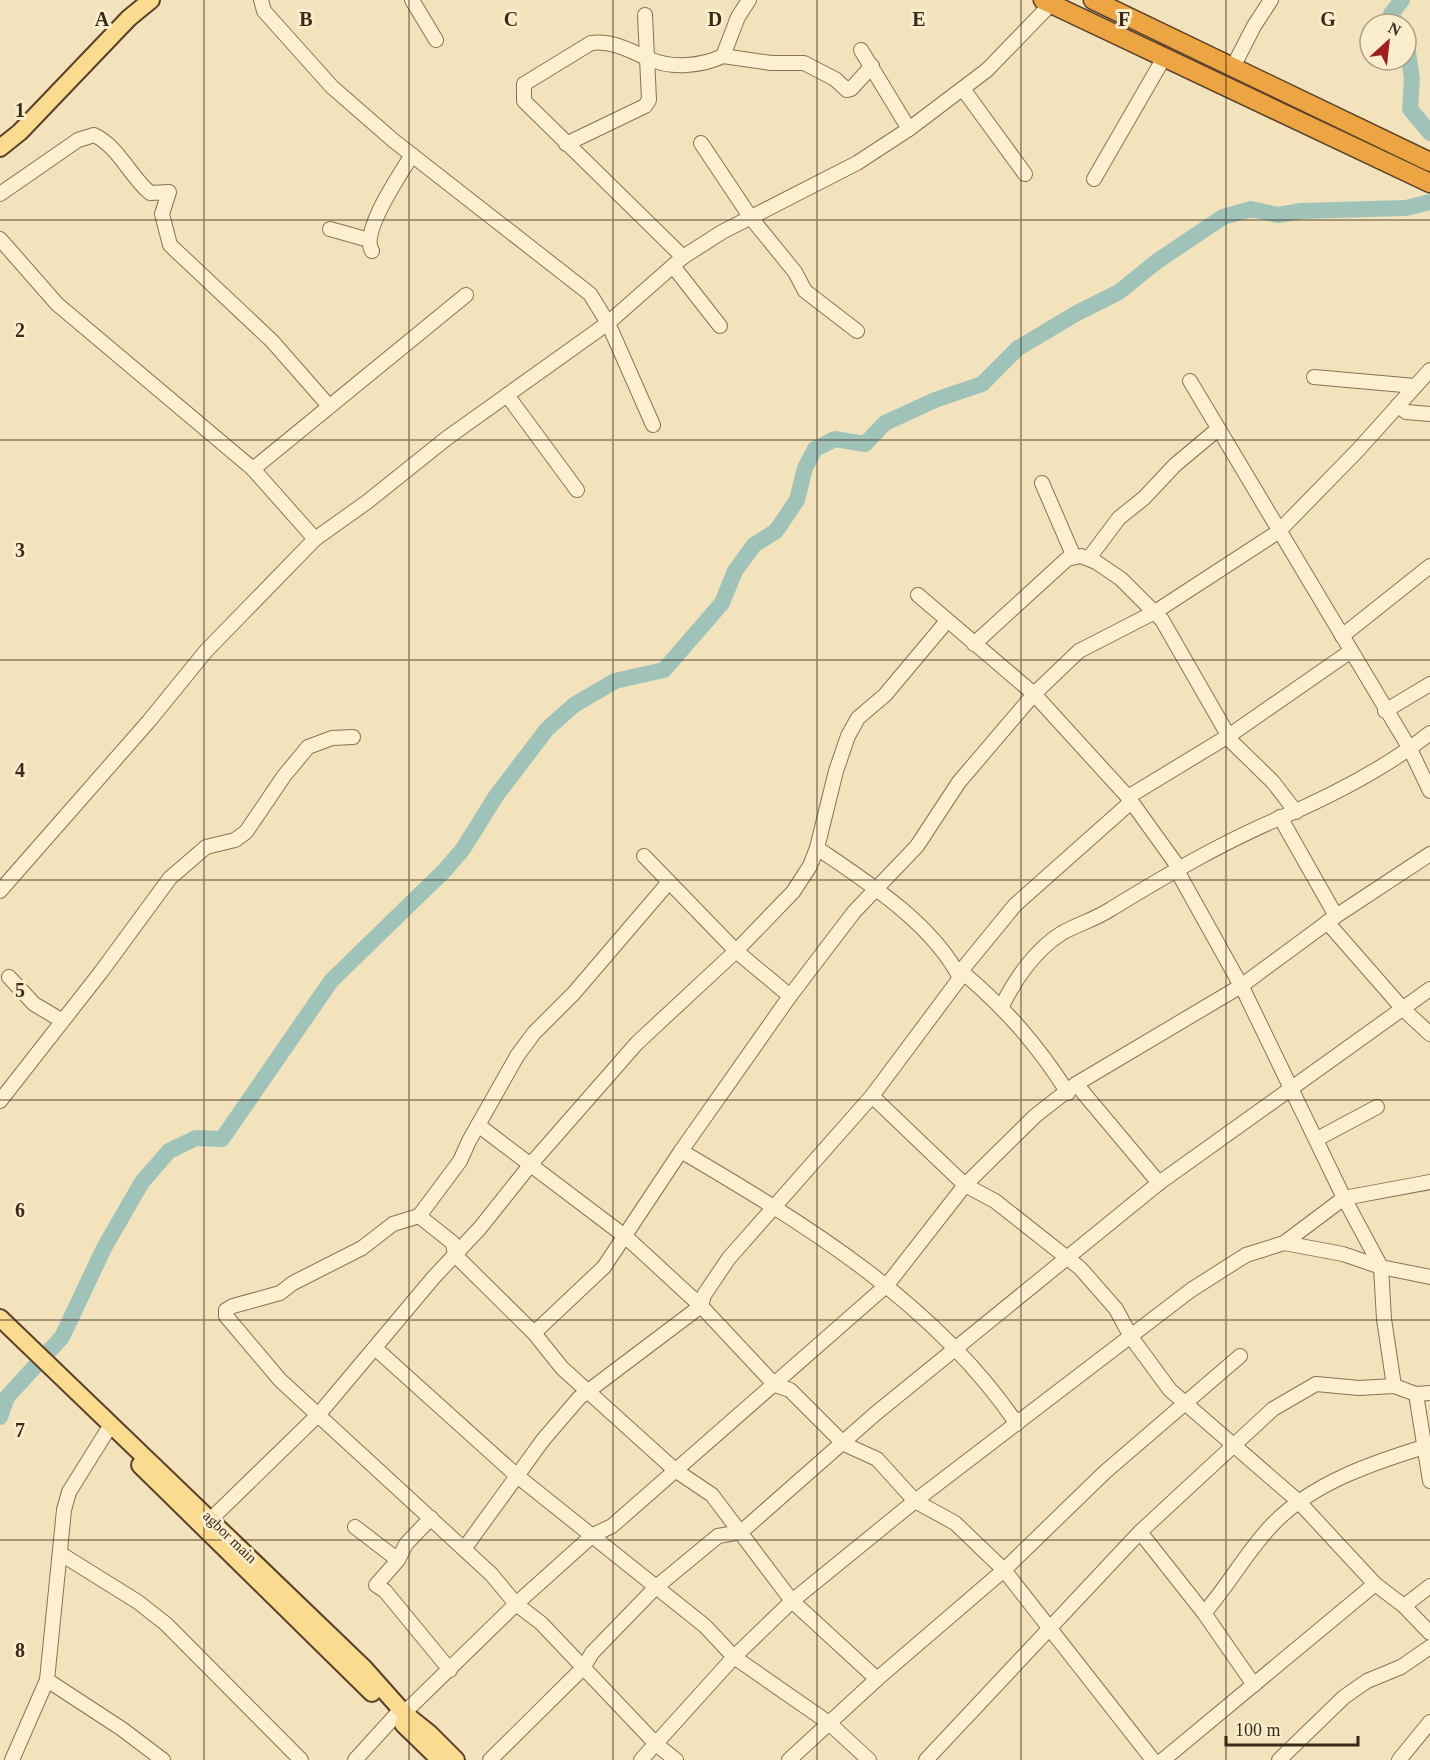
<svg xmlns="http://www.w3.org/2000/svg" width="1430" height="1760" font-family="Georgia,serif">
	<rect width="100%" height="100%" fill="#f2e3bc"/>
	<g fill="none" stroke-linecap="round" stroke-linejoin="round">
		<!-- river -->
		<g stroke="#a0c3b9" stroke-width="16">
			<polyline points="1397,24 1391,14 1402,0"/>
			<polyline points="1406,39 1412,79 1410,109 1430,133"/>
			<polyline points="0,1417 7,1397 62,1337 104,1248 142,1182 169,1151 196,1138 222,1139 331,981 445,870 463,849 496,796 547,729 574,705 615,681 664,670 722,603 735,571 754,545 776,531 797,500 805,468 815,449 835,439 865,444 885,423 935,400 982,384 1018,348 1077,313 1119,292 1156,262 1223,217 1251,209 1278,215 1301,211 1406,208 1430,202"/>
		</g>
		<defs>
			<g id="minor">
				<polyline points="261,0 264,11 332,87 394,141 590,294 608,323 653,425"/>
				<polyline points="412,0 436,40"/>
				<polyline points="861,50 909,129"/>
				<polyline points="723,56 771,63 804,63 835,79 847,90 851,89 872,66"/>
				<polyline points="1233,67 1254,26 1271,0"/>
				<polyline points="963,89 1025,174"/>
				<polyline points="701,143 751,218 795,272 805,291 857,331"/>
				<polyline points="566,144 645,106 649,100 645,15"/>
				<polyline points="1094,179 1165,56"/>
				<path d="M0 194 78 140 94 135C119 147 129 175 150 193L169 192 162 214 170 245 272 341 329 406"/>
				<polyline points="330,229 369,240"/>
				<polyline points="0,239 57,304 253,469 315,539"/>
				<path d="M372 251C360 232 401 173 412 155"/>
				<path d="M683 257 524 101V84L591 43C612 40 631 51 649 59 672 69 702 66 723 56L738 17 749 0"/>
				<polyline points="673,266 720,326"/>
				<polyline points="1314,377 1415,386"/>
				<polyline points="1190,381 1410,749 1430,791"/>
				<polyline points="507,395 577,490"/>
				<polyline points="1398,405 1406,412 1430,414"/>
				<polyline points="253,469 466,295"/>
				<polyline points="1042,483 1074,557"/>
				<polyline points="1089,558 1119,518 1144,498 1175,465 1218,429"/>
				<polyline points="918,595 1034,694 1128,797 1179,868 1180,876 1244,991 1344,1198 1381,1267 1384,1319 1394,1386"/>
				<polyline points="1342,636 1430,566"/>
				<polyline points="974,644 1067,559 1081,556 1096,562 1121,579 1162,620 1232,742 1273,782 1296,812"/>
				<polyline points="1385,711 1430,684"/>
				<polyline points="1128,797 1230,735 1351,651"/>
				<polyline points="1280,817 1336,916"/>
				<path d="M817 848C867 882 932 923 960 978"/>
				<polyline points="644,856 736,951 790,996"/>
				<polyline points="669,882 574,993 534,1033 517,1056 469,1141 460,1161 419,1216 393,1224 362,1248 293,1283 280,1293 233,1306 226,1310 226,1316 280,1380 491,1574 516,1604 541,1623 657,1745 676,1760"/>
				<polyline points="0,891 149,721 206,651 315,539 367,502 447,438 608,323 683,257 722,232 857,163 909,129 987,70 1051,4"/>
				<polyline points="1327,922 1403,1009 1430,1034"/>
				<path d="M961 971C1005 1008 1037 1044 1068 1093"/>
				<polyline points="9,977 34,1004 61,1020"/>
				<path d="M1002 1006C1015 979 1036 949 1062 933 1078 924 1096 919 1111 909 1165 876 1221 843 1280 818 1331 796 1386 768 1430 733"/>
				<polyline points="1076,1084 1159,1183"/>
				<polyline points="872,1096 965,1185 995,1201 1080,1268 1116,1309 1131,1337 1170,1390 1298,1501 1375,1584 1404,1606 1430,1633"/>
				<polyline points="0,1101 101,972 170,878 206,847 235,840 246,832 284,776 308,747 332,738 353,737"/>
				<polyline points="478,1125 626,1237 701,1306 775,1385 790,1390 844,1444 877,1459 915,1501 955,1523 1004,1570 1153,1760"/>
				<polyline points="1317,1139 1377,1107"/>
				<path d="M681 1151C805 1224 934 1302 1017 1424"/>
				<polyline points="419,1216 453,1243 455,1255 534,1333 562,1368 675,1470 712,1495 792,1601 877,1679"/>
				<polyline points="1284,1243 1343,1254 1381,1267 1430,1277"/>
				<polyline points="534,1333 604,1267 681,1151 790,996 854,912 917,846 959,782 1034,694 1079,651 1155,612 1278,532 1358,450 1430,370"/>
				<polyline points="375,1348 516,1475 705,1626 734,1657 829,1723 869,1760"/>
				<polyline points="1416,1394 1430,1481"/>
				<polyline points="431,1518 406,1544 398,1560 376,1585 385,1591 450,1670"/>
				<polyline points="211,1519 319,1414 434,1277 480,1228 531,1164 637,1043 736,951 793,892 810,866 817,848 836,771 848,736 858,718 885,695 947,621"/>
				<polyline points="355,1527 398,1560"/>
				<polyline points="1140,1532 1204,1613 1254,1685"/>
				<polyline points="464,1549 543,1440 579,1398 701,1306 704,1295 729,1258 872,1096 960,978 961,971 1015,905 1131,802"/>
				<polyline points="61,1554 138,1602 166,1624 301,1760"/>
				<polyline points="1404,1606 1430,1586"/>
				<path d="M1204 1613C1229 1585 1248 1549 1274 1523 1313 1483 1372 1463 1424 1447"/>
				<polyline points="47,1680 122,1729 163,1760"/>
				<polyline points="12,1760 47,1680 64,1510 69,1492 107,1431"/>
				<polyline points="355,1760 395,1716 404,1713 516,1604 593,1535 612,1526 887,1285 965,1185 1035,1116 1076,1084 1241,986 1336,916 1430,854"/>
				<polyline points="490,1760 583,1668 592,1653 655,1588 718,1536 741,1532 875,1414 1159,1183 1430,989"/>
				<polyline points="641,1760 734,1657 792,1601 915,1501 1191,1290 1246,1255 1284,1243 1344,1198 1430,1182"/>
				<polyline points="789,1760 877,1679 1004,1570 1105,1472 1240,1356"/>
				<polyline points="926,1760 1140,1532 1273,1409 1316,1384 1359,1388 1394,1386 1416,1394 1430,1393"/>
				<polyline points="1163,1760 1375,1584"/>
				<polyline points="1279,1760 1344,1697 1367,1681 1401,1667 1430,1647"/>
				<polyline points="1399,1760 1430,1722"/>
			</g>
			<g id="major">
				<polyline points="0,148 20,132 129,18 151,0"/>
				<polyline points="0,1318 364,1668 404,1713 429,1733 456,1760"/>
				<polyline points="140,1465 372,1693"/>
				<polyline points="403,1724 440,1760"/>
			</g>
			<g id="highway">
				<polyline points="1043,0 1430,183"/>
				<polyline points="1093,0 1430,162"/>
			</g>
		</defs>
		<!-- minor casing -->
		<use href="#minor" stroke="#8b7254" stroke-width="16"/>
		<!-- major casing -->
		<use href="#major" stroke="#584029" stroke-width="20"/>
		<!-- highway casing -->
		<use href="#highway" stroke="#584029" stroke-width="21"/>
		<!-- minor -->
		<use href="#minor" stroke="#fcf0d0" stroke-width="14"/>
		<!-- major -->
		<use href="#major" stroke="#fadb8f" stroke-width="16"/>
		<!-- highway -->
		<use href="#highway" stroke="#eca542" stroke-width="18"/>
	</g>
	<!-- grid -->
	<path fill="none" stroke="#392a1a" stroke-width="1.5" stroke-opacity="0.55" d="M204 0V1760M409 0V1760M613 0V1760M817 0V1760M1021 0V1760M1226 0V1760M0 220H1430M0 440H1430M0 660H1430M0 880H1430M0 1100H1430M0 1320H1430M0 1540H1430"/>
	<g text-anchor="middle" stroke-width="6" stroke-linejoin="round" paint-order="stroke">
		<!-- street labels -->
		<g font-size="15" fill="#392a1a" stroke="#f9edcc">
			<text transform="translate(230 1537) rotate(44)" y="5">agbor main</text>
		</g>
	</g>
	<g font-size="20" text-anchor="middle" font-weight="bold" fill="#392a1a" stroke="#f9edcc" stroke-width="6" stroke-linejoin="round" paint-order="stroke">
		<text x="102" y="26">A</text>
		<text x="306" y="26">B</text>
		<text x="511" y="26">C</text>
		<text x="715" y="26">D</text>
		<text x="919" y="26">E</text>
		<text x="1124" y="26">F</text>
		<text x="1328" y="26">G</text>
		<text x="20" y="117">1</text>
		<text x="20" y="337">2</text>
		<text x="20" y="557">3</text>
		<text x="20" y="777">4</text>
		<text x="20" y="997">5</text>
		<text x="20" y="1217">6</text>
		<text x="20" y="1437">7</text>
		<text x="20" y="1657">8</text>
	</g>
	<!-- north arrow -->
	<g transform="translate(1388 42) rotate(27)"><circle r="28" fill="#f9edcc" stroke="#ac9f85" stroke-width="1.5"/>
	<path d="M0-4.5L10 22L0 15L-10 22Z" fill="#a0201e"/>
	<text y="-9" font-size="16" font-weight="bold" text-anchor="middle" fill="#392a1a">N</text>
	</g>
	<!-- scale -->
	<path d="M1226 1736v9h132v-9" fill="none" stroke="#392a1a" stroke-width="3"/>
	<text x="1235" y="1736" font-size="18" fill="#392a1a" stroke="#f9edcc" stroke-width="4.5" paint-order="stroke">100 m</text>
</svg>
